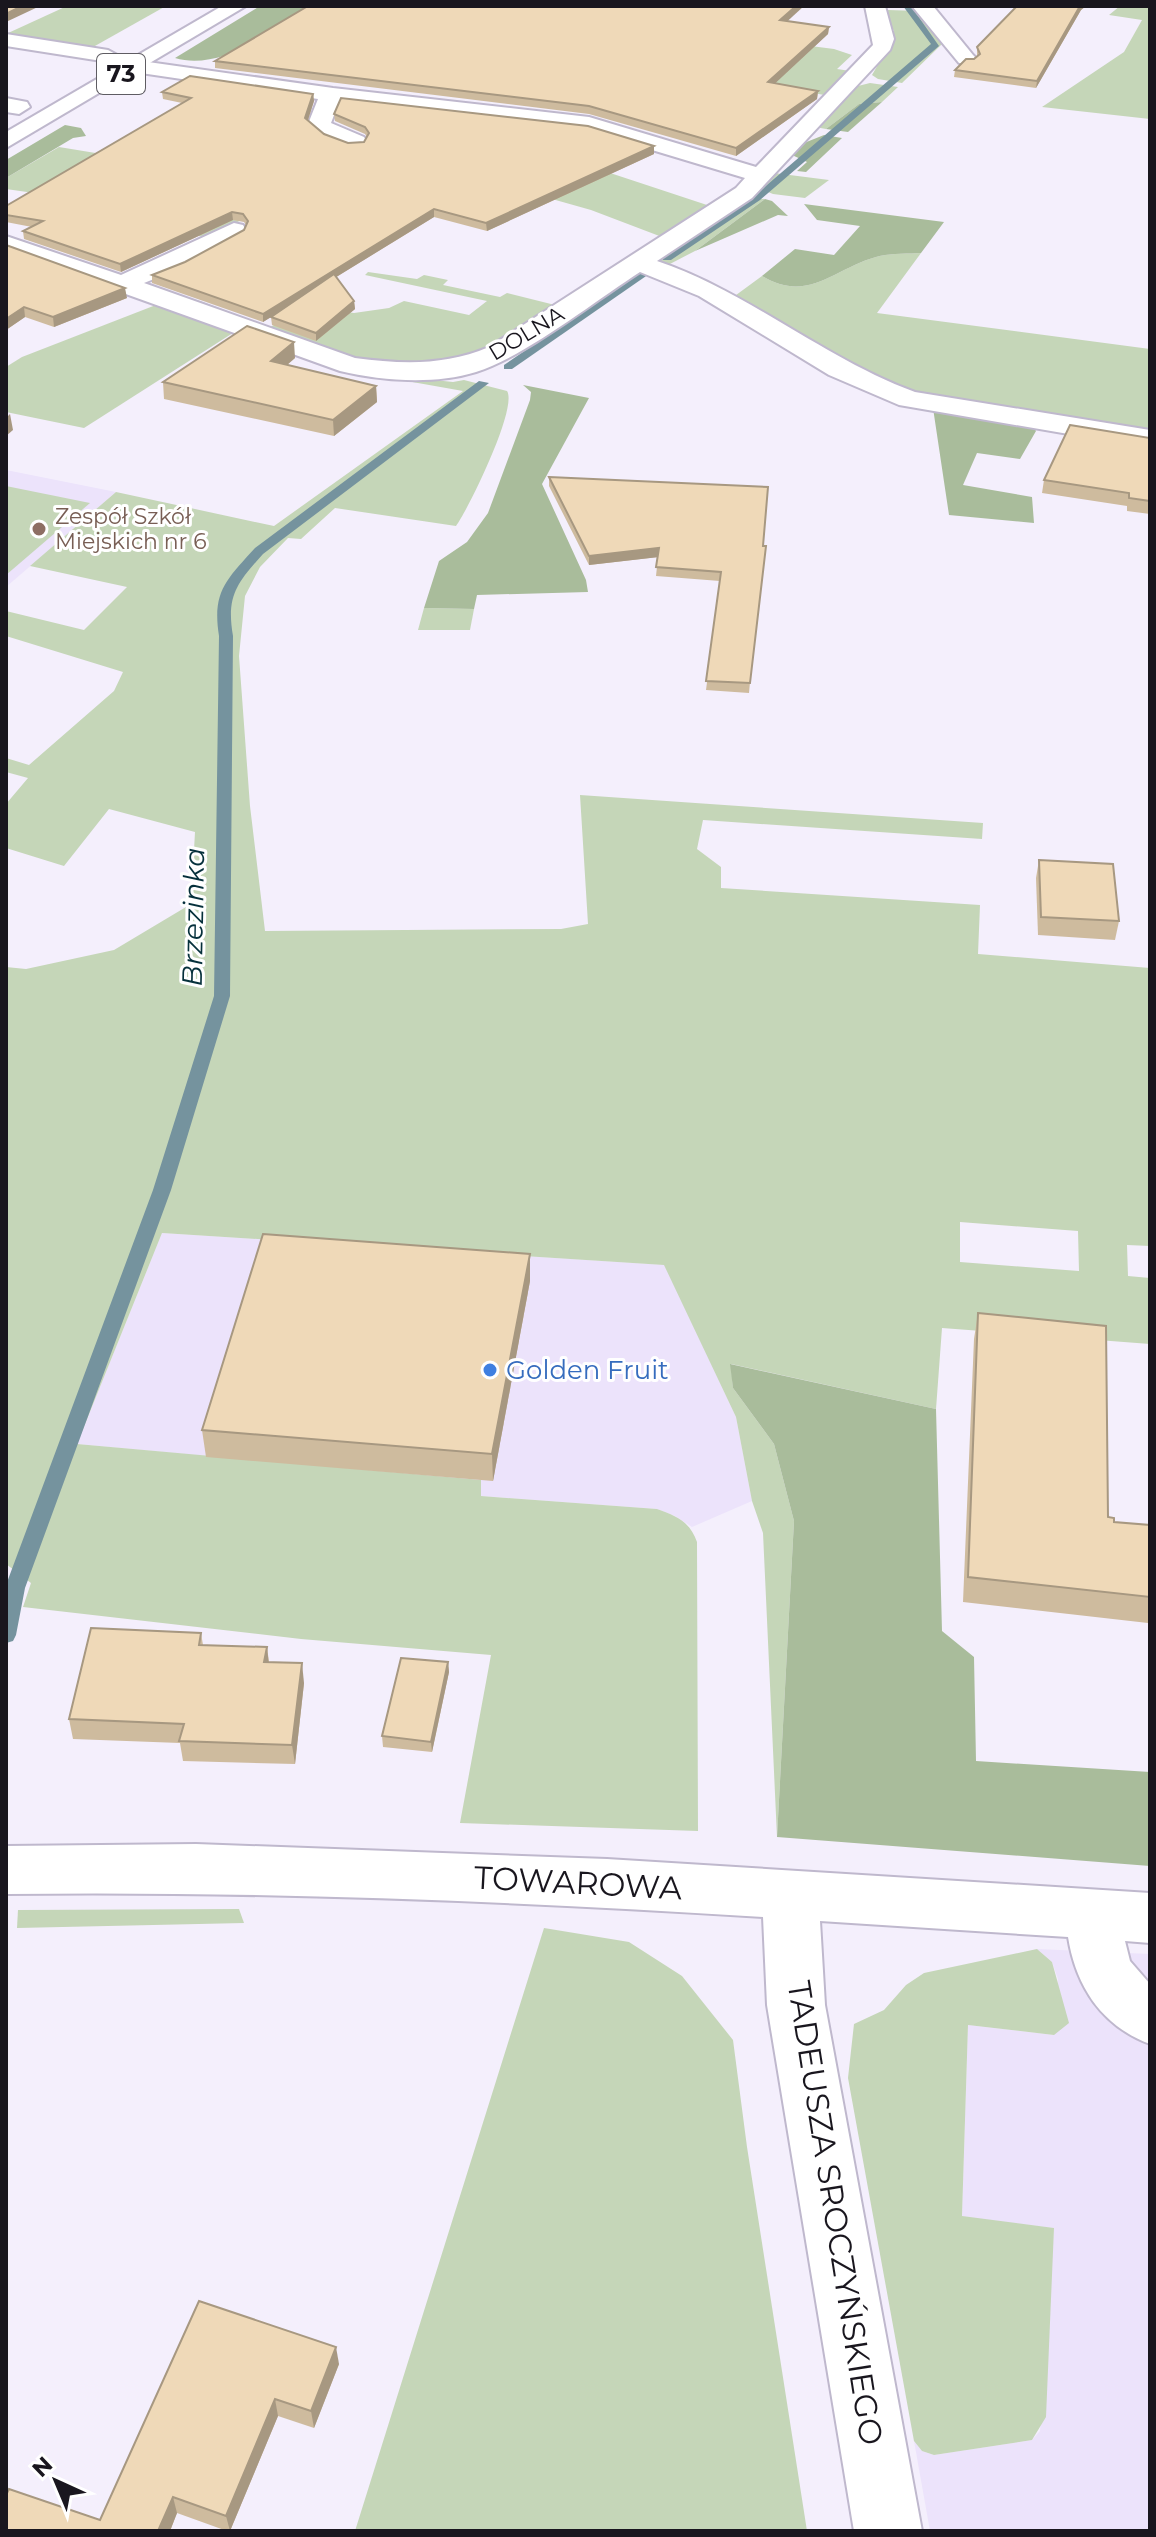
<svg xmlns="http://www.w3.org/2000/svg" width="1156" height="2537" font-family="Montserrat,sans-serif">
	<rect width="100%" height="100%" fill="#f4effc"/>
	<!-- built -->
	<g fill="#ece3fb">
		<polygon points="6,470 116,492 6,587"/>
		<polygon points="162,1233 665,1265 736,1417 752,1501 692,1527 675,1516 657,1509 481,1496 481,1481 77,1444"/>
		<polygon points="1037,1949 1150,1954 1150,2531 930,2531 914,2441 922,2451 934,2455 1032,2440 1040,2431 1054,2228 962,2217 968,2025 1054,2035 1058,1979 1052,1962"/>
	</g>
	<!-- green -->
	<g fill="#c5d6b8" fill-rule="evenodd">
		<polygon points="67,6 166,6 86,51 6,37 6,34"/>
		<polygon points="1120,6 1150,6 1150,119 1042,107 1124,52 1142,20 1109,15"/>
		<polygon points="888,10 919,11 940,36 942,44 902,83 878,79 872,75 893,39 894,31 883,11"/>
		<polygon points="575,16 834,49 852,55 837,69 857,72 830,96 676,69"/>
		<polygon points="870,83 898,87 882,102 859,104 826,129 815,127 858,86"/>
		<polygon points="59,147 205,171 249,216 207,238 41,194 6,189 6,178"/>
		<polygon points="589,166 707,205 737,186 742,188 662,237 591,210 520,190"/>
		<polygon points="774,173 829,180 805,198 773,194 758,188"/>
		<polygon points="745,198 765,199 695,251 666,266 651,262"/>
		<path d="M921 253 877 313 1150 349V432L962 403 897 388 732 298 762 276C808 304 835 268 876 257 890 253 907 254 921 253Z"/>
		<polygon points="368,272 417,279 424,275 448,280 443,285 500,297 507,293 563,307 461,364 365,363 147,288 200,301 270,327 311,307 354,313 389,308 404,301 469,315 487,301 365,275"/>
		<polygon points="161,303 236,331 84,428 6,412 6,367 22,357"/>
		<path d="M387 375 453 382 464 380 507 391C518 407 469 508 456 526L335 508 301 539 288 538 260 567 245 596 239 656 250 806 265 931 561 929 588 924 580 795 983 823 982 839 703 820 697 849 721 867V888L980 905 978 954 1150 968V1246L1127 1245 1128 1276 1150 1278V1344L942 1328 936 1409 731 1364 733 1388 774 1444 794 1521 777 1837 763 1533 752 1501 736 1417 664 1265 162 1233 77 1444 481 1480V1496L657 1509C677 1516 690 1522 697 1542L698 1831 460 1823 491 1655 301 1639 23 1607 31 1583 6 1564V967L26 969 114 950 191 904 195 832 109 809 64 866 6 848V804L28 778 6 772V758L29 765 114 691 123 672 6 636V611L84 630 127 587 30 566 116 492 274 526 463 391 384 377ZM960 1222 1078 1231 1079 1271 960 1262Z"/>
		<polygon points="6,486 90,503 6,575"/>
		<polygon points="424,608 474,609 470,630 418,630"/>
		<polygon points="239,1909 244,1923 17,1928 18,1910"/>
		<polygon points="544,1928 629,1942 682,1976 733,2040 747,2147 807,2531 355,2531"/>
		<polygon points="1037,1949 1052,1962 1069,2023 1054,2035 968,2025 962,2216 1054,2228 1046,2417 1032,2440 934,2455 922,2451 914,2441 848,2078 854,2024 884,2010 906,1985 924,1973"/>
	</g>
	<!-- forest -->
	<g fill="#a9bc9b">
		<path d="M260 6H320C279 28 222 72 175 58Z"/>
		<polygon points="882,102 848,132 826,129 859,104"/>
		<polygon points="65,125 81,128 86,136 73,138 6,178 6,160"/>
		<polygon points="824,135 842,138 806,172 797,171 807,162 792,155 799,145"/>
		<polygon points="765,199 772,201 788,216 778,215 695,251"/>
		<path d="M804 204 944 222 921 253C907 254 890 253 876 257 835 268 808 304 762 276L795 249 834 255 860 226 817 220Z"/>
		<polygon points="523,385 589,398 542,484 586,580 588,592 477,595 474,609 424,608 439,561 467,542 488,513 530,400 531,392"/>
		<polygon points="933,408 1034,428 1036,431 1020,459 977,453 963,485 1032,497 1034,523 949,515"/>
		<polygon points="730,1364 936,1409 942,1631 974,1657 976,1761 1150,1772 1150,1866 777,1837 794,1521 774,1444 733,1388"/>
	</g>
	<g fill="none" stroke-linecap="round" stroke-linejoin="round">
		<!-- stream -->
		<g fill="#75939e" fill-rule="evenodd">
			<polygon points="903,6 911,6 939,46 760,200 671,260 663,260 663,256 754,196 931,44"/>
			<polygon points="640,272 649,274 512,369 504,369 504,365"/>
			<path d="M479 381 489 383 263 554C237 583 226 596 233 636L230 996 171 1190 25 1588 16 1635 13 1641 6 1643V1585L153 1190 214 996 219 636C212 592 226 580 255 548Z"/>
		</g>
		<defs>
			<g id="minor">
				<path d="M865 6H885L894 39 890 50 752 198 657 261C749 292 823 358 915 392L1150 430V448L899 405 829 375 699 296 640 272C595 301 526 356 476 372 434 385 382 381 340 371L6 251V236L121 275 234 223 243 225 246 230 243 235 184 267 144 283 355 358C402 364 444 366 489 347L736 188 745 178 589 131 339 102 331 123 364 137 367 142 364 147C345 151 319 139 308 124L318 99 134 72 126 71 123 66 126 61 134 60 333 88 589 117 756 167 873 45Z"/>
				<polygon points="912,6 933,6 973,55 977,59 973,63 959,63"/>
				<polygon points="6,34 108,50 119,56 108,62 6,46"/>
				<polygon points="6,98 27,102 30,107 19,114 6,112"/>
				<path d="M196 1844 607 1859 1150 1893V1943L1125 1941 1130 1961 1150 1984V2044C1102 2026 1076 1987 1068 1937L820 1921 825 2005 922 2531H854L767 2005 763 1917C511 1901 259 1891 6 1894V1846Z"/>
			</g>
			<polygon id="major" points="222,6 246,6 6,148 6,132"/>
		</defs>
		<!-- minor casing -->
		<use href="#minor" stroke="#bfb8cd" stroke-width="4"/>
		<!-- major casing -->
		<use href="#major" stroke="#bfb8cd" stroke-width="4"/>
		<!-- minor -->
		<use href="#minor" fill="#fff" fill-rule="evenodd"/>
		<!-- major -->
		<use href="#major" fill="#fff" fill-rule="evenodd"/>
	</g>
	<!-- wall -->
	<g fill="#cebb9e">
		<polygon points="1017,6 1086,6 1081,10 1036,88 954,77 955,70 977,56 977,47"/>
		<polygon points="787,21 829,27 828,34 775,83 818,91 817,99 736,156 589,114 215,68 215,61"/>
		<polygon points="162,92 313,94 314,101 308,120 324,134 348,143 364,142 367,137 365,134 335,121 334,114 654,154 487,231 434,217 336,277 354,301 355,309 316,341 272,325 271,317 263,322 152,283 152,275 185,262 244,230 246,225 244,222 233,220 121,272 24,239 23,231 32,227 6,222 6,206 182,103 163,99"/>
		<polygon points="6,245 127,298 54,327 25,317 6,330"/>
		<polygon points="295,358 287,365 376,386 377,402 334,436 164,399 163,382"/>
		<polygon points="1150,438 1150,514 1127,511 1127,506 1042,493 1044,480"/>
		<polygon points="549,477 768,487 749,693 706,690 720,581 656,576 658,557 589,565 549,486"/>
		<polygon points="1039,860 1119,921 1115,940 1038,935 1036,878"/>
		<polygon points="530,1281 493,1481 206,1457 202,1430"/>
		<polygon points="978,1313 1108,1517 1114,1522 1150,1525 1150,1615 1148,1623 963,1602 974,1339"/>
		<polygon points="201,1633 203,1645 267,1647 269,1662 304,1683 295,1764 183,1761 180,1743 73,1739 69,1719"/>
		<polygon points="448,1662 449,1672 432,1752 383,1747 382,1736"/>
		<polygon points="199,2301 339,2364 314,2428 278,2416 230,2531 227,2531 177,2513 170,2531 6,2531 100,2520"/>
	</g>
	<!-- shaded-wall -->
	<g fill="#a79881">
		<polygon points="22,6 40,6 6,22 6,14"/>
		<polygon points="796,6 804,6 780,28 780,20"/>
		<polygon points="1080,6 1086,6 1081,10 1036,88 1037,81"/>
		<polygon points="829,27 828,34 768,90 768,82"/>
		<polygon points="818,91 817,99 736,156 736,148"/>
		<polygon points="313,94 314,101 306,126 305,118"/>
		<polygon points="654,146 654,154 487,231 486,223"/>
		<polygon points="434,209 434,217 263,322 263,314"/>
		<polygon points="232,212 233,220 121,272 120,264"/>
		<polygon points="125,288 127,298 54,327 53,317"/>
		<polygon points="354,301 355,309 316,341 316,333"/>
		<polygon points="24,307 25,317 6,330 6,319"/>
		<polygon points="294,342 295,358 273,377 271,361"/>
		<polygon points="376,386 377,402 334,436 333,420"/>
		<polygon points="10,414 13,430 6,436 6,418"/>
		<polygon points="659,548 659,557 589,565 589,556"/>
		<polygon points="530,1254 530,1281 493,1481 492,1454"/>
		<polygon points="267,1647 269,1666 264,1662"/>
		<polygon points="448,1662 449,1672 432,1752 431,1742"/>
		<polygon points="302,1663 304,1683 295,1764 292,1745"/>
		<polygon points="336,2347 339,2364 314,2428 311,2411"/>
		<polygon points="275,2399 278,2416 230,2531 226,2516"/>
		<polygon points="173,2497 177,2513 170,2531 158,2531"/>
	</g>
	<!-- building -->
	<g fill="#efd9b8" stroke="#a79881" stroke-width="2">
		<polygon points="6,6 22,6 6,14"/>
		<polygon points="308,6 796,6 780,20 829,27 768,82 818,91 736,148 589,106 215,61"/>
		<polygon points="1017,6 1080,6 1037,81 955,70 966,59 974,59 980,54 977,47"/>
		<polygon points="190,76 313,94 305,118 324,134 348,143 364,142 369,133 365,127 334,114 341,98 588,126 654,146 486,223 434,209 263,314 152,275 185,262 244,230 248,221 243,214 232,212 120,264 23,231 43,221 6,215 6,206 191,98 162,92"/>
		<polygon points="6,245 125,288 53,317 24,307 6,319"/>
		<polygon points="334,274 354,301 316,333 271,317"/>
		<polygon points="247,326 294,342 271,361 376,386 333,420 163,382"/>
		<polygon points="1070,425 1150,438 1150,501 1129,498 1129,493 1044,480"/>
		<polygon points="549,477 768,487 763,546 766,546 750,683 706,681 721,572 656,567 659,548 589,556"/>
		<polygon points="1039,860 1113,864 1119,921 1041,917"/>
		<polygon points="263,1234 530,1254 492,1454 202,1430"/>
		<polygon points="978,1313 1106,1326 1108,1517 1114,1518 1114,1522 1150,1525 1150,1597 968,1577"/>
		<polygon points="91,1628 201,1633 199,1645 267,1647 264,1662 302,1663 292,1745 179,1741 184,1724 69,1719"/>
		<polygon points="401,1658 448,1662 431,1742 382,1736"/>
		<polygon points="199,2301 336,2347 311,2411 275,2399 226,2516 173,2497 158,2531 6,2531 6,2495 9,2489 100,2520"/>
	</g>
	<!-- markers -->
	<circle fill="#8d6e63" stroke="#fff" stroke-width="3" cx="39" cy="529" r="8"/>
	<circle fill="#3f7fe0" stroke="#fff" stroke-width="3" cx="490" cy="1370" r="8"/>
	<g text-anchor="middle" stroke-width="6" stroke-linejoin="round" paint-order="stroke">
		<!-- far-street labels -->
		<g font-size="22" fill="#19161e" stroke="#fff">
			<text transform="translate(526 333) rotate(-31)" y="8">DOLNA</text>
		</g>
		<!-- far-education labels -->
		<g font-size="22" fill="#785e54" stroke="#fff" text-anchor="start">
			<text x="55" y="524">Zespół Szkół<tspan x="55" dy="25">Miejskich nr 6</tspan></text>
		</g>
		<!-- shield labels -->
		<rect fill="#fff" stroke="#5e5c62" stroke-width="2" x="97" y="54" width="48" height="40" rx="6"/>
		<g font-size="24" font-weight="bold" fill="#19161e">
			<text x="121" y="82">73</text>
		</g>
		<!-- shop labels -->
		<g font-size="26" fill="#366cbe" stroke="#fff" text-anchor="start">
			<text x="506" y="1379">Golden Fruit</text>
		</g>
		<!-- water labels -->
		<g font-size="28" font-style="italic" fill="#05303b" stroke="#fff">
			<text transform="translate(193 917) rotate(-89)" y="10">Brzezinka</text>
		</g>
		<!-- near-street labels -->
		<g font-size="32" fill="#19161e" stroke="#fff">
			<text transform="translate(578 1883) rotate(3)" y="11">TOWAROWA</text>
			<text transform="translate(835 2213) rotate(81)" y="11">TADEUSZA SROCZYŃSKIEGO</text>
		</g>
	</g>
	<!-- border -->
	<rect width="1156" height="2537" fill="none" stroke="#19161e" stroke-width="16"/>
	<!-- north arrow -->
	<g transform="translate(56 2481) rotate(316)" stroke="#ffffff" stroke-width="6" paint-order="stroke">
	<path d="M0-6L14 30L0 20L-14 30Z" fill="#19161e"/>
	<text y="-12" font-size="22" font-weight="bold" text-anchor="middle" fill="#19161e">N</text>
	</g>
</svg>
